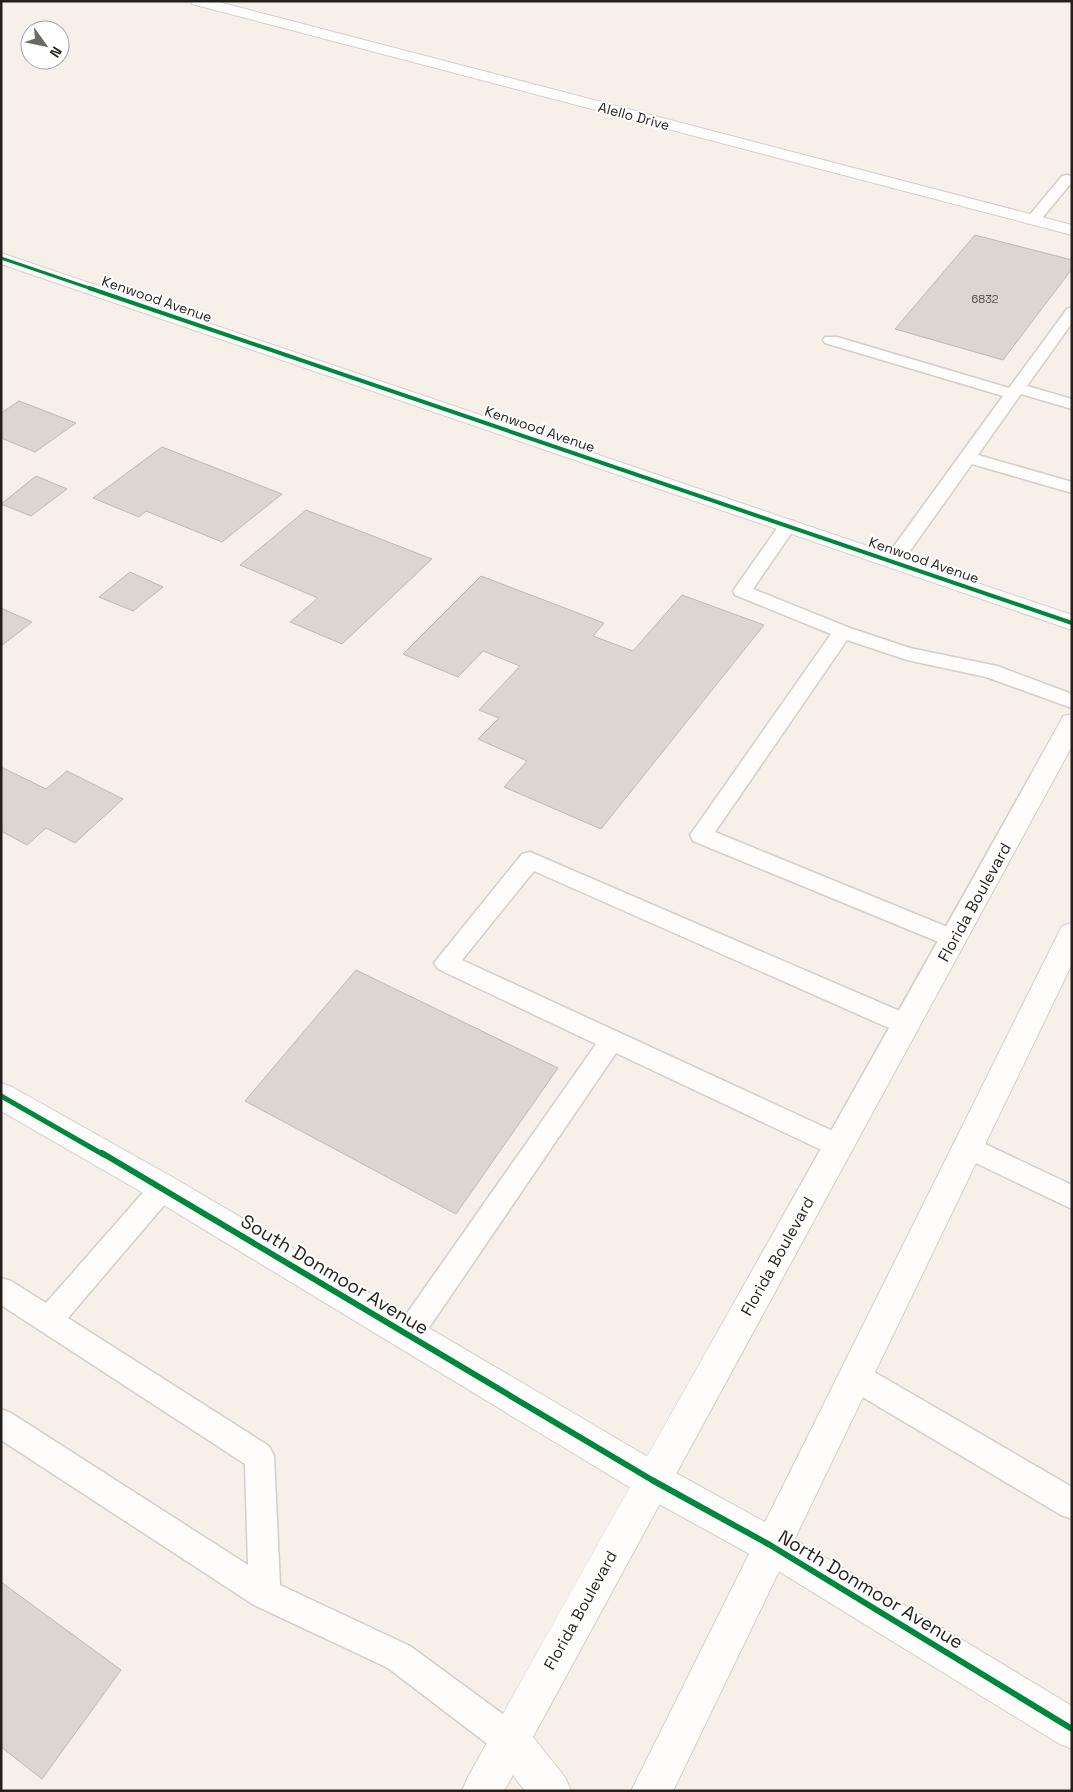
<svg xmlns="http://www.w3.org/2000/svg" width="1073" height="1792" font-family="'Space Grotesk',sans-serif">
	<rect width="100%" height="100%" fill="#f7f0e9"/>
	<!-- building -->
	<g fill="#dcd6d1" stroke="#bfb9b4">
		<polygon points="975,235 1072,260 1072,269 1003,360 895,329"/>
		<polygon points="19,401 76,423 35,452 1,438 1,413"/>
		<polygon points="162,447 282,494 222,542 146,511 139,517 93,498"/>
		<polygon points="36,476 67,489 31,516 1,504"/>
		<polygon points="306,510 432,559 342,644 290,622 318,598 240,565"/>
		<polygon points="130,572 163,587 133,611 99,597"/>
		<polygon points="481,576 604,623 593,636 633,651 682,595 764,625 601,829 504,787 527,761 478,739 499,718 479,710 520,666 483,651 458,677 403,654"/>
		<polygon points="1,608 32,622 1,646"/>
		<polygon points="1,767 46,789 67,771 123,799 75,843 46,828 27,845 1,831"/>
		<polygon points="356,970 558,1068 456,1214 245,1101"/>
		<polygon points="1,1582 121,1670 42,1779 1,1747"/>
	</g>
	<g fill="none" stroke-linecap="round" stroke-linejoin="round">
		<defs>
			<g id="service">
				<polygon points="1067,175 1072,176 1072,182 1038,223 1028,223 1026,220 1028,217 1062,176"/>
				<polygon points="1072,307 1072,323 1027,386 1072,399 1072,409 1021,394 978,455 1072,482 1072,493 972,464 900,565 893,567 886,565 884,561 886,557 1003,396 825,343 823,340 825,337 837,337 1009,388 1067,309"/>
				<polygon points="788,520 794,521 797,525 753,589 850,628 910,648 997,666 1072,694 1072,708 986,677 907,660 847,640 715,832 962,933 966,939 962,945 954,948 946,945 693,841 690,835 831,634 735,595 733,591 782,521"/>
				<polygon points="530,852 916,1018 919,1025 916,1032 907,1035 898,1032 534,871 462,960 848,1138 852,1146 848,1154 839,1157 830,1154 616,1053 418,1344 408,1348 398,1344 394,1335 398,1326 596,1044 438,969 434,963 522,854"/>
				<polygon points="966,1135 1072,1185 1072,1209 957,1154 953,1146 957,1138"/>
				<polygon points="163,1177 172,1180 176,1188 172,1196 68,1318 269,1446 274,1456 280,1585 410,1646 522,1728 526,1740 522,1752 510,1756 498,1752 388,1668 254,1605 1,1440 1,1409 11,1413 248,1565 245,1464 1,1305 1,1278 11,1281 46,1303 154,1180"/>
				<polygon points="854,1363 864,1366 1072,1487 1072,1519 1061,1515 844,1386 840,1376 844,1366"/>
			</g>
			<g id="minor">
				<polygon points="190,1 215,1 1072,225 1072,235 192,4"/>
				<polygon points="1,253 1072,615 1072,630 1,264"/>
				<polygon points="1,1083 12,1087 174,1178 665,1467 783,1532 1072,1706 1072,1749 1058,1743 757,1558 639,1493 152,1198 1,1111"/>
			</g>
			<g id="primary">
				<path d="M1072 714V746L533 1737 565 1777 571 1791H525L513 1775 504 1791H462L468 1777C663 1424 865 1075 1060 722L1063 716Z"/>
				<polygon points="1072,923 1072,964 673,1791 631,1791 1058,934 1062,926"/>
			</g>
		</defs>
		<!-- service casing -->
		<use href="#service" stroke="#d4cec9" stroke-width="3"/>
		<!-- minor casing -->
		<use href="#minor" stroke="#d4cec9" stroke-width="2"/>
		<!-- primary casing -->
		<use href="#primary" stroke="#d4cec9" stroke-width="2"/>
		<!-- service -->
		<use href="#service" fill="#fefdfc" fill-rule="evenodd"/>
		<!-- minor -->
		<use href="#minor" fill="#fefdfc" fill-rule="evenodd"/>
		<!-- primary -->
		<use href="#primary" fill="#fefdfc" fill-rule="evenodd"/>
		<defs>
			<polyline id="cycleway-far3" points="1,258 92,289"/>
			<polyline id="cycleway-far2" points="89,288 1072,623"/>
			<polyline id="cycleway-far1" points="1,1096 104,1155"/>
			<polyline id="cycleway" points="102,1153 652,1480 770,1545 1072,1729"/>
		</defs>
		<!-- cycleway-far3 casing -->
		<use href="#cycleway-far3" stroke="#fff" stroke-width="5"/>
		<!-- cycleway-far2 casing -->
		<use href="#cycleway-far2" stroke="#fff" stroke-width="6"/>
		<!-- cycleway-far1 casing -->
		<use href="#cycleway-far1" stroke="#fff" stroke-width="8"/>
		<!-- cycleway casing -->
		<use href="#cycleway" stroke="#fff" stroke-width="9"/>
		<!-- cycleway-far3 -->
		<use href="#cycleway-far3" stroke="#00873e" stroke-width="3"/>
		<!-- cycleway-far2 -->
		<use href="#cycleway-far2" stroke="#00873e" stroke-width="4"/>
		<!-- cycleway-far1 -->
		<use href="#cycleway-far1" stroke="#00873e" stroke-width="5"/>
		<!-- cycleway -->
		<use href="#cycleway" stroke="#00873e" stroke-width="6"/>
	</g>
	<g text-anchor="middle" stroke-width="4" stroke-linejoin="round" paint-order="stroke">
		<!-- far-number labels -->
		<g font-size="11" fill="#524d48">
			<text x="985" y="303">6832</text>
		</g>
		<!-- far-street labels -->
		<g font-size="14" fill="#241f1b" stroke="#fff">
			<text transform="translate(634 116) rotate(15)" y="5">Alello Drive</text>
			<text transform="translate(157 299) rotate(19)" y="5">Kenwood Avenue</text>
			<text transform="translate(540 429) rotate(19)" y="5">Kenwood Avenue</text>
			<text transform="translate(924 560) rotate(19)" y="5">Kenwood Avenue</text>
		</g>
		<!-- street labels -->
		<g font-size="16" fill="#241f1b" stroke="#fff">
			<text transform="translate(974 902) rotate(-61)" y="6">Florida Boulevard</text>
			<text transform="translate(777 1256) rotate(-61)" y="6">Florida Boulevard</text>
			<text transform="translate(580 1610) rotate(-61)" y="6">Florida Boulevard</text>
		</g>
		<!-- near-street labels -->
		<g font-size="19" fill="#241f1b" stroke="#fff">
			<text transform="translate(335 1274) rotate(31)" y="7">South Donmoor Avenue</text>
			<text transform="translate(871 1589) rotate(31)" y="7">North Donmoor Avenue</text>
		</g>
	</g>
	<!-- border -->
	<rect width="1073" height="1792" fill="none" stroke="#241f1b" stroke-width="5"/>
	<!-- north arrow -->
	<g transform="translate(45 45) rotate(123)"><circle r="24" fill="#ffffff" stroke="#a7a5a4"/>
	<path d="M0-4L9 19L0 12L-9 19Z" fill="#6e6863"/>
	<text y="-8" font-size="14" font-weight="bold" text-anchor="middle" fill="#241f1b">N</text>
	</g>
</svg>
